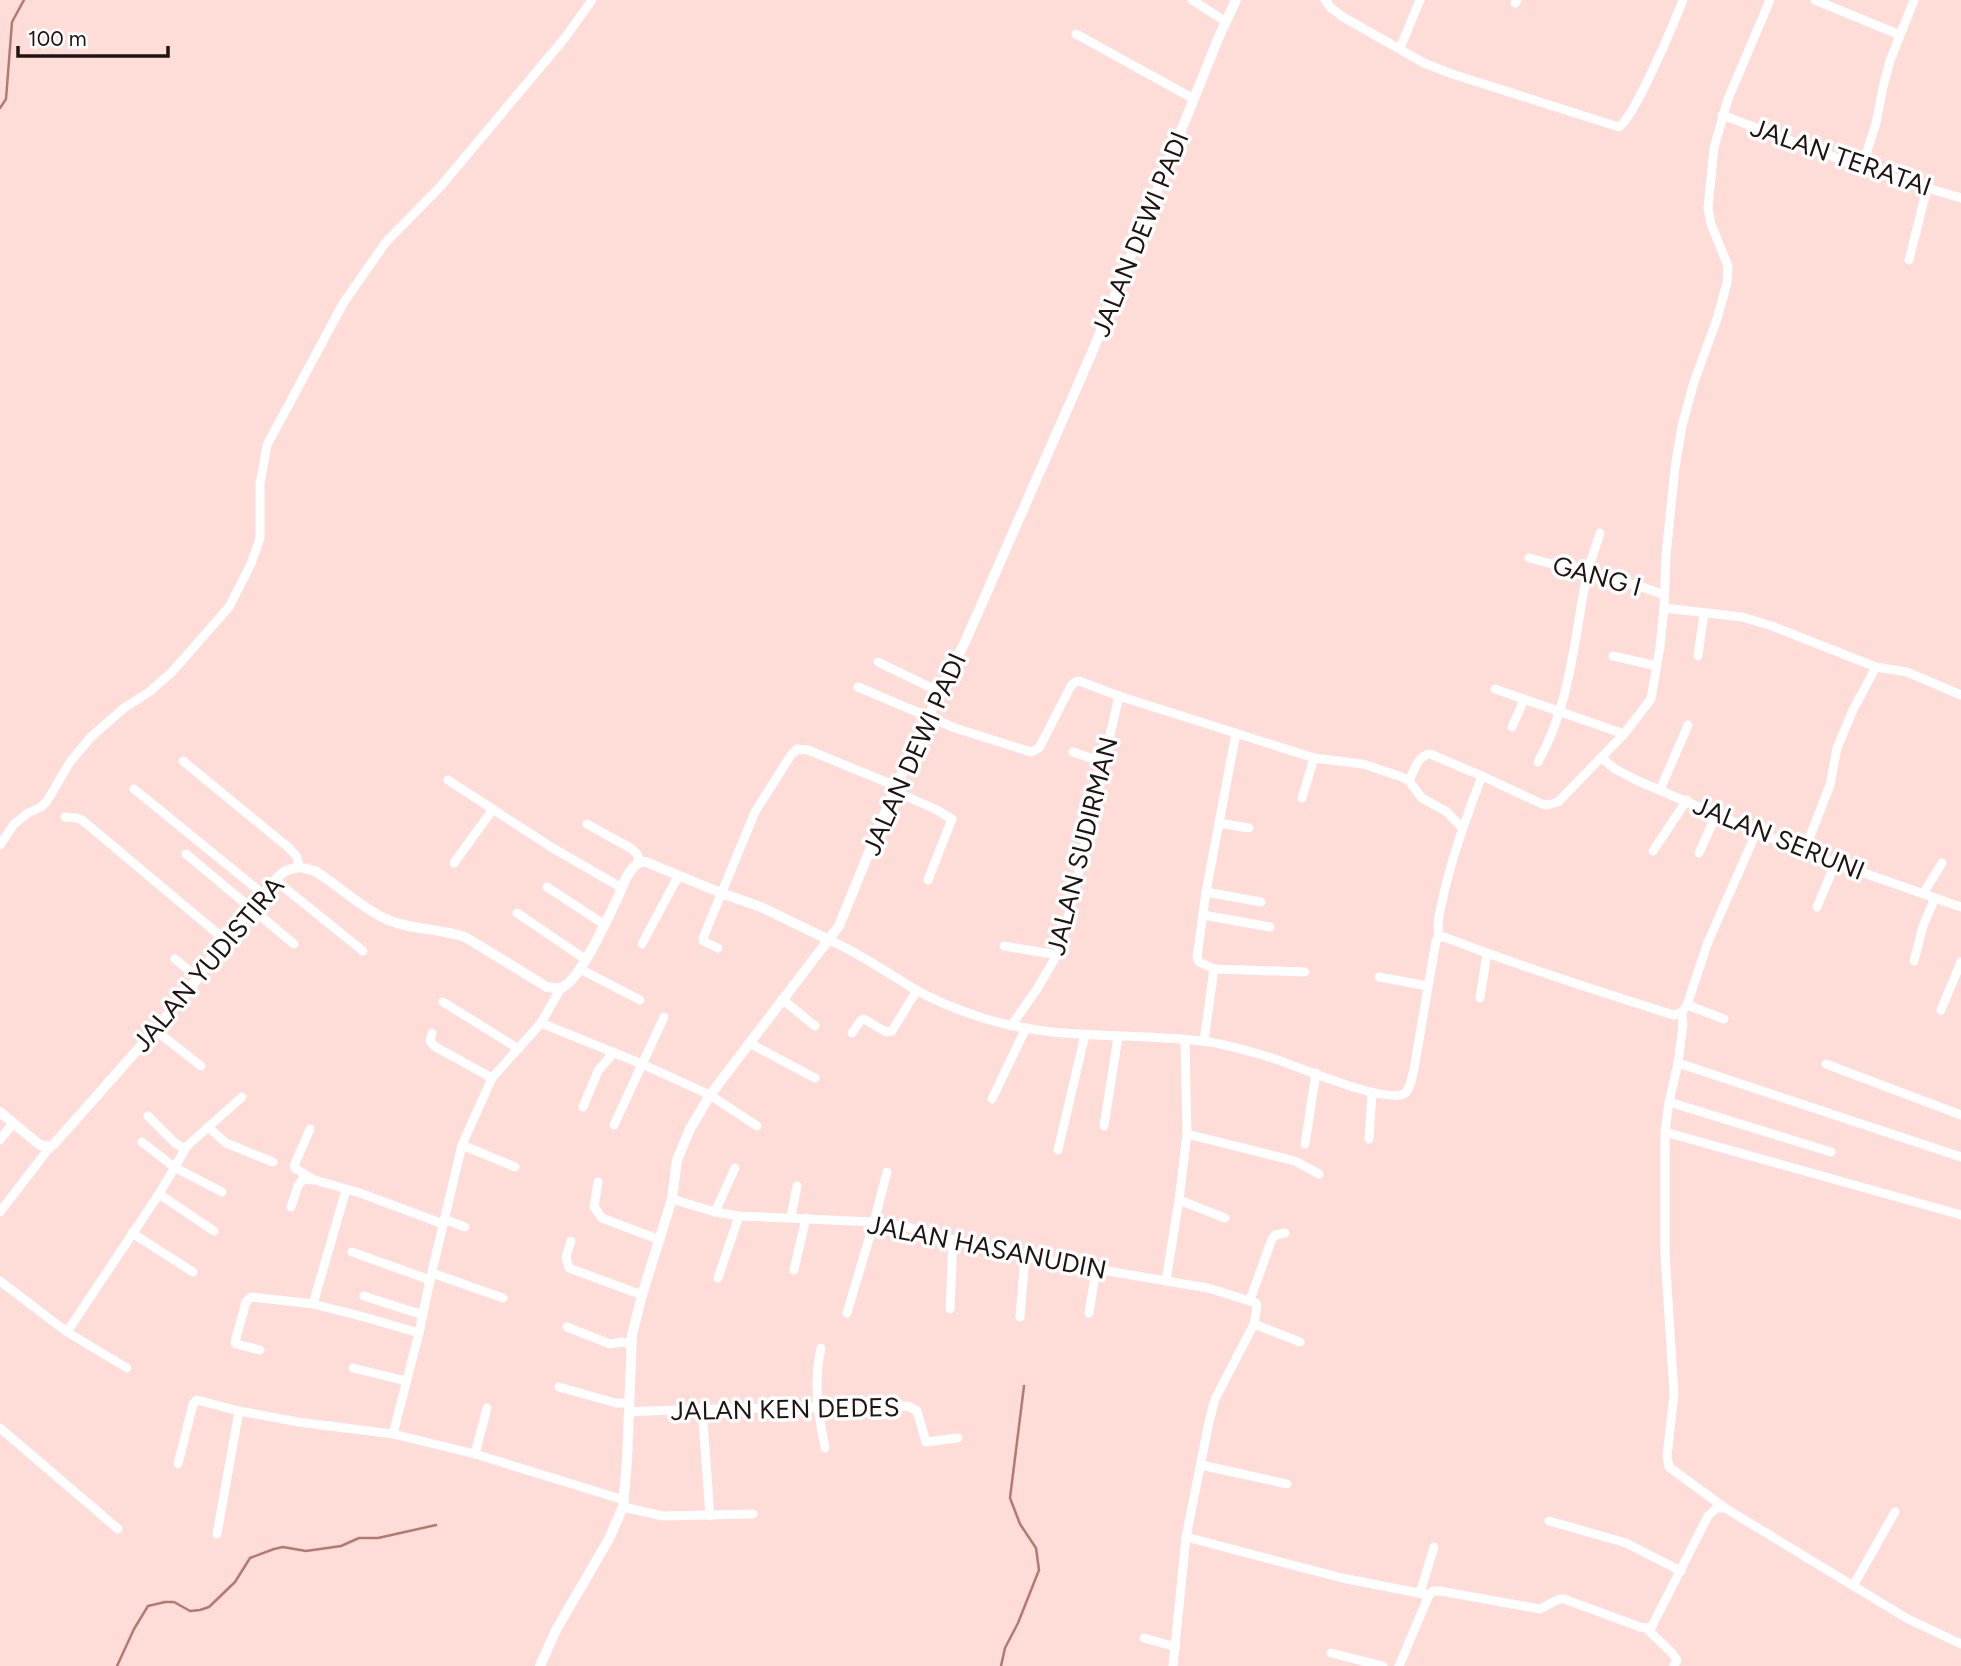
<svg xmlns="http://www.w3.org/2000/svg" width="1961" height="1666" font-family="Figtree,sans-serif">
	<rect width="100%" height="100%" fill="#fedcd8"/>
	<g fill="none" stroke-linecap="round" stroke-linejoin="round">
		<!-- stream -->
		<g stroke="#b57973" stroke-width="2.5">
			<polyline points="0,108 6,99 12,22 24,0"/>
			<polyline points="117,1666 134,1629 148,1606 165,1602 174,1602 190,1611 200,1610 209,1607 235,1582 250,1558 274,1549 283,1547 306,1551 341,1546 359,1538 378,1538 436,1525"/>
			<polyline points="1001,1666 1005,1648 1018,1623 1039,1570 1036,1548 1020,1524 1010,1498 1024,1386"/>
		</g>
		<!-- minor -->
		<g stroke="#fff" stroke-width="9">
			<polyline points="1192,0 1225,21"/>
			<path d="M1325 0 1331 8 1343 17 1424 63 1452 74 1619 127C1635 116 1674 23 1683 0"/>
			<polyline points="1815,0 1900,35"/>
			<polyline points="1515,3 1517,0"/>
			<polyline points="1076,34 1194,99"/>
			<polyline points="1400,48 1420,0"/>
			<polyline points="1722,115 1877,173 1961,198"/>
			<polyline points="1862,167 1876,123 1883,87 1890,61 1914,0"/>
			<polyline points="1909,260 1927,188"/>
			<polyline points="1529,558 1642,587 1665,595"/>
			<polyline points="1664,608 1742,617 1772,626 1876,667 1907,672 1961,695"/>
			<polyline points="1613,656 1657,666"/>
			<polyline points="1698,656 1704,613"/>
			<polyline points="878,662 940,692"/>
			<polyline points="858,687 955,728 1031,752 1039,748 1071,686 1075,682 1079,681 1119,696 1314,758 1363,764 1399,776 1408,780 1422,798 1447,812 1462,828"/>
			<polyline points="1495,689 1624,734"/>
			<polyline points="1512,727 1524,700"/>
			<polyline points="1073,752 1105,763"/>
			<polyline points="1602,758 1615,769 1638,781 1804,852 1961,907"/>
			<polyline points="183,761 289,848 297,857 299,867"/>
			<path d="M1538 762C1571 704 1574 638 1587 574 1590 561 1596 547 1600 533"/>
			<polyline points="448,780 551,847 622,888"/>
			<path d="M1409 781C1414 771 1418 755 1430 754L1482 776"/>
			<polyline points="134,789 263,894"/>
			<polyline points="1660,790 1688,725"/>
			<polyline points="894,791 935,809 952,819 928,880"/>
			<polyline points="1302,798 1314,758"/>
			<polyline points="65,817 77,818 82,820 224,939"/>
			<polyline points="1219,823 1249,828"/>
			<polyline points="587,824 632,849 637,854 640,862"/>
			<polyline points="0,845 14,824 28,813 41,807 47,801 70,762 91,737 124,708 149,692 172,672 229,607 251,564 260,538 260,484 267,445 344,302 386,242 440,187 564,39 592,0"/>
			<polyline points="1653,851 1687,800"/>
			<polyline points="1804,852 1830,785 1837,748 1853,710 1876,667"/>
			<polyline points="1699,853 1717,813"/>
			<polyline points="186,854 294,944"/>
			<polyline points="454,863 493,809"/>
			<polyline points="275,880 363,951"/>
			<polyline points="547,887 605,925"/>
			<polyline points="1206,892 1261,902"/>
			<polyline points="1923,894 1942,863"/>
			<polyline points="1817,907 1835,864"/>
			<polyline points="517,913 585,959"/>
			<polyline points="1203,915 1270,927"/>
			<path d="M1439 937H1444C1520 966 1597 991 1674 1015L1682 1012 1687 1005 1708 942 1757 831"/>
			<path d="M829 940C860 953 887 973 916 990 936 1001 958 1010 980 1017 1051 1041 1128 1032 1201 1041 1224 1043 1247 1051 1269 1057 1293 1064 1387 1106 1405 1093 1411 1088 1412 1076 1414 1069L1436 941 1439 937C1436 922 1441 908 1444 893 1453 853 1467 815 1482 776L1542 804 1547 805 1558 802 1624 734 1651 699 1660 647 1664 608 1666 555 1675 468 1682 426 1694 382 1717 319 1727 283 1728 266 1711 224 1708 208 1714 148 1728 99 1770 0"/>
			<polyline points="642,944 675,882 680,876"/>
			<polyline points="1004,946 1058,955"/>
			<polyline points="718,948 703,941 703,938 755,812 791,755 797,749 808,750 896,786"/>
			<polyline points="175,959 198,978"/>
			<polyline points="1914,961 1923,926 1935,898"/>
			<polyline points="580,969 640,1000"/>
			<polyline points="1214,969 1305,972"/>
			<polyline points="1379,977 1428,986"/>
			<polyline points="1480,998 1487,953"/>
			<polyline points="782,999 815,1026"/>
			<polyline points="443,1002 519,1049"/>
			<polyline points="1687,1005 1724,1019"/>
			<polyline points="1941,1010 1961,962"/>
			<polyline points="1682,1012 1683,1025 1678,1063 1669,1102 1665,1132 1665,1254 1674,1394 1667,1456 1669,1467 1725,1508"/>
			<polyline points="541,1023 642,1064 710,1095 757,1126"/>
			<polyline points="1011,1026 1037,989 1061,948 1119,696"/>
			<polyline points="155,1030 201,1066"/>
			<polyline points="432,1033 430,1041 434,1046 492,1078"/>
			<polyline points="852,1033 861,1020 864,1019 886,1032 892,1031 917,990"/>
			<polyline points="1204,1041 1214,969 1199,962 1197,957 1206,892 1236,733"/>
			<polyline points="749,1043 815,1078"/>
			<polyline points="1678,1063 1961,1157"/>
			<polyline points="1826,1064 1961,1115"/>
			<polyline points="992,1099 1026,1028"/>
			<polyline points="1669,1102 1831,1152"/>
			<polyline points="583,1107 598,1071 614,1052"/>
			<polyline points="148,1116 175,1143 185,1149"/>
			<polyline points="614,1125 664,1017"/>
			<polyline points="1104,1126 1118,1037"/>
			<polyline points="208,1127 226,1143 273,1162"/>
			<polyline points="310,1129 294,1166 296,1169 311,1178"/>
			<polyline points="1665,1132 1961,1215"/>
			<polyline points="1187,1134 1295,1161 1319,1174"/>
			<polyline points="1369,1139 1372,1093"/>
			<polyline points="0,1140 13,1123"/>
			<polyline points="142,1142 174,1167 222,1192"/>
			<polyline points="1305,1144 1316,1073"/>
			<polyline points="462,1145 515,1167"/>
			<polyline points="1058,1150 1085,1035"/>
			<polyline points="598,1182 594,1207 602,1218 660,1240"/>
			<polyline points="159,1194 214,1231"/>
			<polyline points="672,1199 715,1212 739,1216 874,1222 908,1227 953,1240 1025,1257 1208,1288 1256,1303 1257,1306 1254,1324 1215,1399 1209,1422 1186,1537 1173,1666"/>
			<polyline points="1179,1200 1225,1218"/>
			<polyline points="291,1207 298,1186 303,1179 315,1180 360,1193 443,1224"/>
			<polyline points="0,1212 50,1147"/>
			<polyline points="715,1212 735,1168"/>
			<polyline points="791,1217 797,1186"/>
			<polyline points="444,1219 465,1227"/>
			<polyline points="132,1233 193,1272"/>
			<polyline points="571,1241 566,1257 569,1268 642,1295"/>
			<polyline points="352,1252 430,1280"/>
			<polyline points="794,1270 806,1218"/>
			<polyline points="432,1273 503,1298"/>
			<polyline points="718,1278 739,1216"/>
			<polyline points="0,1281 67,1332 159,1194 187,1146 242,1097"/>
			<polyline points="1166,1281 1179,1200 1187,1134 1185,1040"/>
			<polyline points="364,1296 423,1315"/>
			<polyline points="1250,1300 1272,1239 1275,1235 1285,1233"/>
			<polyline points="313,1304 346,1190"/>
			<polyline points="950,1309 953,1240"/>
			<polyline points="847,1313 874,1222 887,1172"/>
			<polyline points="1089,1313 1096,1270"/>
			<polyline points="1020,1317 1025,1257"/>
			<polyline points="1254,1324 1300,1342"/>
			<polyline points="567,1327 610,1344 622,1342 631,1344"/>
			<polyline points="67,1332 127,1368"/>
			<path d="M821 1348C813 1385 818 1412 825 1448"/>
			<polyline points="260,1350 236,1344 235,1342 246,1302 251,1297 313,1304 364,1317 419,1333"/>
			<polyline points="353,1368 406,1381"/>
			<polyline points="559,1387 616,1403 628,1403"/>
			<polyline points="702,1408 710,1516"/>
			<path d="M629 1412C722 1407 815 1409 908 1406L917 1411 926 1442 958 1438"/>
			<polyline points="0,1428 118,1529"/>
			<polyline points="393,1434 419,1333 430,1280 462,1145 492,1078 541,1023 561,988"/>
			<polyline points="475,1454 487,1408"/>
			<polyline points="178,1464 193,1404 197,1400 239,1411 298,1422 393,1434 475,1454 624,1500"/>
			<polyline points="1201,1465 1287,1484"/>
			<polyline points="623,1507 663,1516 753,1514"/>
			<polyline points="1549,1521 1626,1543 1681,1571"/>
			<polyline points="217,1534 239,1411"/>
			<polyline points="1186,1537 1342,1578 1429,1595"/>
			<polyline points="1853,1586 1895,1512"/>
			<polyline points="1420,1593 1434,1547"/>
			<polyline points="1429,1595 1433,1591 1440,1591 1540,1609 1559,1599 1564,1599 1640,1627 1646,1628 1652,1626 1708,1516 1717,1508 1725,1508 1908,1619 1961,1644"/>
			<polyline points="1646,1628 1672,1653 1677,1660 1674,1666"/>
			<polyline points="1144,1638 1176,1647"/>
			<polyline points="1331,1653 1383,1666"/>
			<polyline points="1399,1666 1429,1595"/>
		</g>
		<!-- tertiary -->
		<g stroke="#fff" stroke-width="10">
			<path d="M0 1112 40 1145 50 1147 54 1144 155 1030 198 978 224 939 279 876 285 871 299 867 315 871C338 885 359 906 384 918 409 930 438 928 465 937L547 987C553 988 558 989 563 987 581 978 608 918 617 899 623 886 627 870 640 862H646L721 893 761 907 829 940"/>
			<polyline points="540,1666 556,1630 609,1539 623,1507 627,1461 632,1335 642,1295 672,1199 677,1160 690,1129 710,1095 839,926 896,786 940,692 965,642 1091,355 1218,39 1236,0"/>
		</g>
	</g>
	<g text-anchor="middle" stroke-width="7" stroke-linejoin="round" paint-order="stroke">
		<!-- street labels -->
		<g font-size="26" fill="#201413" stroke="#fff">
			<text transform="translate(1841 157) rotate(19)" y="9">JALAN TERATAI</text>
			<text transform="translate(1140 234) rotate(-68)" y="9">JALAN DEWI PADI</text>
			<text transform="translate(1597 576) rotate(15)" y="9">GANG I</text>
			<text transform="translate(914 754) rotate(-66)" y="9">JALAN DEWI PADI</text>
			<text transform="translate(1779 838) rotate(22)" y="9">JALAN SERUNI</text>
			<text transform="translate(1082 846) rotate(-76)" y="9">JALAN SUDIRMAN</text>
			<text transform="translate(208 964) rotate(-50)" y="9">JALAN YUDISTIRA</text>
			<text transform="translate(987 1247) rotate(11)" y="9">JALAN HASANUDIN</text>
			<text transform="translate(785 1409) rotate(-1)" y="9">JALAN KEN DEDES</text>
		</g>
	</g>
	<!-- scale -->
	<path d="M18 46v10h150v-10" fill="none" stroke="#201413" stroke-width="3.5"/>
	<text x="28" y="46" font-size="21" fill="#201413" stroke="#ffffff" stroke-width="5" paint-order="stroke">100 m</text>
</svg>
